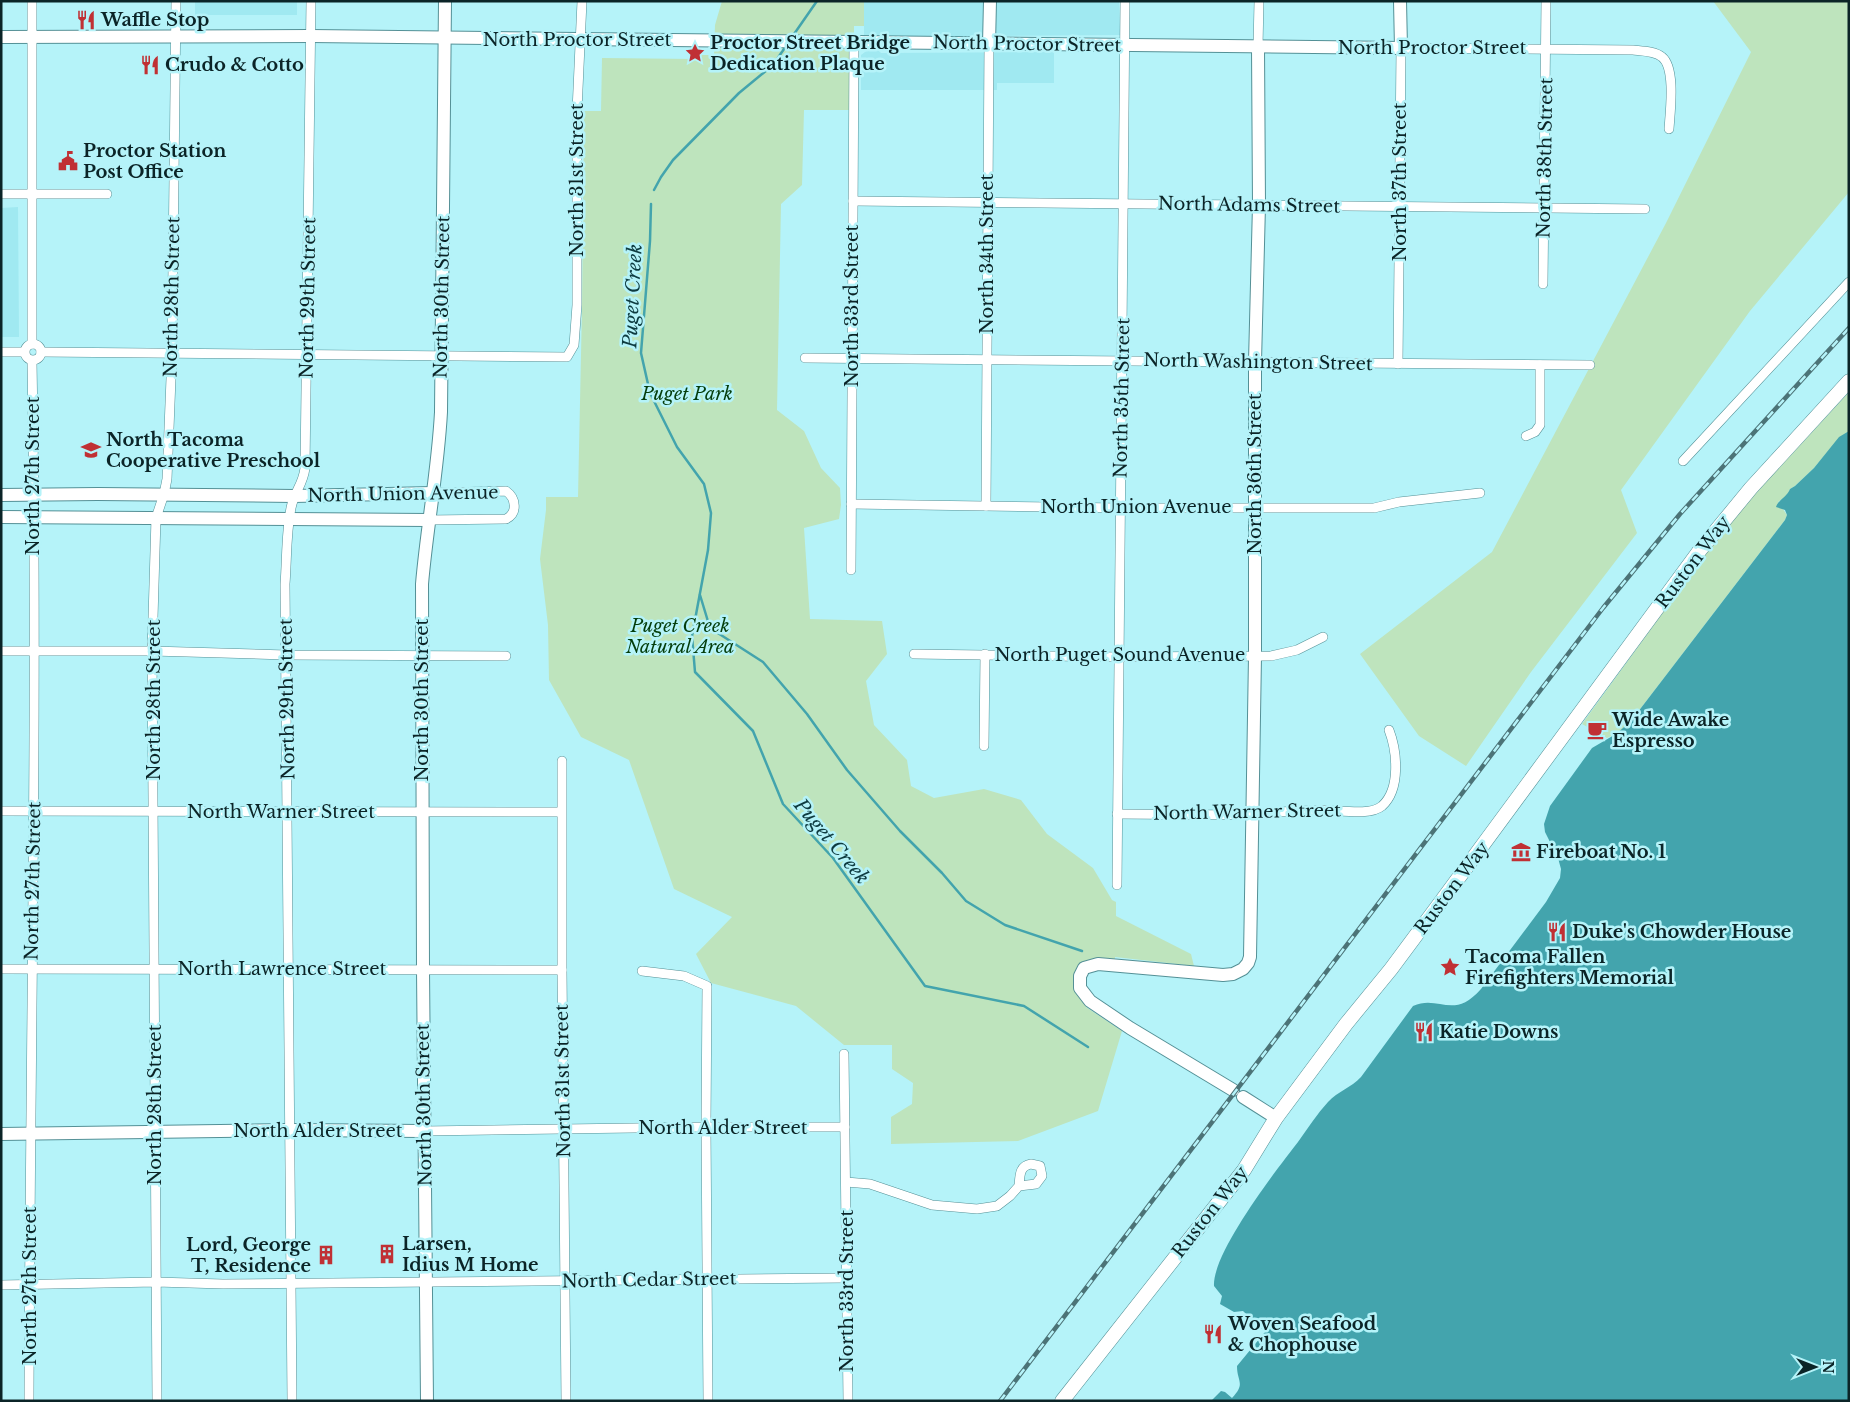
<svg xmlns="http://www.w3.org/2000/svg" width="1850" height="1402" font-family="'Libre Baskerville',serif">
	<rect width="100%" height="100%" fill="#b5f3f9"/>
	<!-- built -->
	<g fill="#a0e9f1">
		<rect x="195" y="1" width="102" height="14"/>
		<polygon points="864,1 1119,1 1120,35 864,37"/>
		<polygon points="869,49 877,49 881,53 1054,52 1054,83 997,83 997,90 861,90 861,55"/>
		<polygon points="18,207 19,337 1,337 1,208"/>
	</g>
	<!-- green -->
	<g fill="#bee4bd">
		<polygon points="722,1 864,1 864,26 854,26 854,110 804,110 802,185 781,204 777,410 804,431 821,468 840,488 841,505 839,519 804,528 810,619 882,621 887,654 866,681 874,725 907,760 911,786 934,798 984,789 1021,800 1047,834 1093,868 1112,900 1116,902 1116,916 1191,954 1194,966 1115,957 1115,959 1081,967 1088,1003 1086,1007 1122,1031 1098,1111 1018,1141 891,1144 891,1117 912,1104 913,1083 892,1069 892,1045 844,1045 796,1006 711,983 696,954 732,917 674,889 629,760 581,737 549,680 548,625 540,559 546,510 546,497 578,497 582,307 584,111 601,111 602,58 695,59 695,55 714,55 715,25"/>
		<polygon points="1713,1 1849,1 1849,192 1750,311 1621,490 1637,533 1531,672 1466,766 1419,736 1360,654 1492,552 1666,223 1751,52"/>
		<polygon points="1849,392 1849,431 1839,438 1814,468 1795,486 1790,489 1787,496 1778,502 1787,515 1785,520 1631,721 1616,734 1607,738 1582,724 1709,549 1755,494"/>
	</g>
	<!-- water -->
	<path fill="#43a4ad" d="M1849 431V1401H1211L1221 1391 1225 1392 1232 1398C1246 1383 1237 1382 1237 1366L1265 1332 1243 1311 1234 1312 1220 1304 1222 1296 1214 1286C1212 1253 1277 1169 1298 1142 1308 1128 1317 1114 1328 1102 1338 1091 1351 1088 1361 1077L1413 1006C1439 994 1453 1021 1481 989L1546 902 1560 878 1561 869 1558 858 1545 832 1544 824 1550 806 1592 748 1616 734 1631 721 1785 520 1787 515 1785 510 1776 507C1779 499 1787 497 1790 489L1795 486 1814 468 1839 437Z"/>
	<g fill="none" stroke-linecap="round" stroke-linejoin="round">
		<!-- stream -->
		<g stroke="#43a4ad" stroke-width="2.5">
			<polyline points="792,37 817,1"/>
			<polyline points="654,190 661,177 673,160 739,93 773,65 786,46"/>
			<polyline points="651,204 650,241 641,353 650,393 677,447 704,484 711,513 708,550 692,636 695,672 753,731 783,804 833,858 925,986 1024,1006 1088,1047"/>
			<polyline points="700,595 710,628 763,662 807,714 847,770 900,831 942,873 966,901 1005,925 1082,951"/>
		</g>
		<defs>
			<g id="street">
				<polyline points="32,1 32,344"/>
				<polyline points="1258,47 1259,1"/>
				<polyline points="1,194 107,194"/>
				<polyline points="853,201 1645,209"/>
				<polyline points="1543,284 1546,1"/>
				<circle cx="33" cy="352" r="8"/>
				<polyline points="1,352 24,352"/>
				<polyline points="41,352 567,357 574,345 577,305 577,111 582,1"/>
				<polyline points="805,358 1590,365"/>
				<path d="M1398 364 1401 48 1633 50C1642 51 1655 51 1662 57 1676 68 1670 113 1669 129"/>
				<polyline points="1526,436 1535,432 1540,425 1540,365"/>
				<polyline points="1683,461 1849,282"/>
				<polyline points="851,504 1120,508 1374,508 1399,502 1480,493"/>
				<polyline points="986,506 989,44"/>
				<path d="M428 520 506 519C518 513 516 498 506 491L433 493"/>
				<polyline points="851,570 854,42"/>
				<polyline points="1,651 152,651 286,655 506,656"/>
				<polyline points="914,654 1120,657 1271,656 1297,650 1323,637"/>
				<polyline points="984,746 985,654"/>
				<polyline points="562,761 562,970 566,1401"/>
				<polyline points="1,811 561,812"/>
				<path d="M1117 814C1163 814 1209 816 1254 814 1276 813 1297 810 1318 810 1335 809 1369 817 1382 806 1401 789 1397 751 1389 730"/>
				<polyline points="1117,885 1125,1"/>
				<polyline points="1,969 562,970"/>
				<polyline points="642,971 684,976 707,986 706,1127 708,1401"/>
				<polyline points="844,1054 848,1401"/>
				<polyline points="424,1131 706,1127 845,1127"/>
				<path d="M846 1182 870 1184 932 1205 977 1209 997 1206 1010 1196 1019 1186 1036 1184 1042 1176 1040 1166 1031 1164C1019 1166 1020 1176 1019 1186"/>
				<polyline points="1,1285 156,1282 223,1284 846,1278"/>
				<path d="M29 1401C30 1054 38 707 32 361"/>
				<polyline points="157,1401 152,651 156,518 164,494 167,479 172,353 176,1"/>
				<path d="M292 1401 285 584C287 559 286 533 291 508 294 492 303 485 305 468L311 1"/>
			</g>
			<g id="secondary">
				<polyline points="1,37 311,36 1401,48 1400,1"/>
				<polyline points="989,44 990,1"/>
				<polyline points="1,495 98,494 294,496 433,493"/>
				<polyline points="1,517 428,520"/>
				<polyline points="1233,1090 1130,1028 1090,1001 1080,988 1080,976 1084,968 1098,964 1223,975 1233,974 1243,969 1248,963 1250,957 1255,656 1255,362 1259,205 1258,47"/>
				<polyline points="1243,1097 1276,1118"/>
				<polyline points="1,1134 289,1130 424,1131"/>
				<path d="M427 1401 423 970 422 584C427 526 438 470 441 412L445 1"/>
			</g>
			<polyline id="primary" points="1062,1401 1244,1170 1276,1118 1346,1024 1391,969 1443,899 1700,550 1751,488 1849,381"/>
		</defs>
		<!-- street casing -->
		<use href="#street" stroke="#549096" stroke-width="10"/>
		<!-- secondary casing -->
		<use href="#secondary" stroke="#549096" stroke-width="14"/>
		<!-- primary casing -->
		<use href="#primary" stroke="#549096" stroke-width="15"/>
		<!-- street -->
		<use href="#street" stroke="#fff" stroke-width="9"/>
		<!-- secondary -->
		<use href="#secondary" stroke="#fff" stroke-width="12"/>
		<!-- primary -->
		<use href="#primary" stroke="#fff" stroke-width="14"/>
		<defs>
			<polyline id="rail" points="1000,1401 1603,608 1680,514 1849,328"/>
		</defs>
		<!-- rail casing -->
		<use href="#rail" stroke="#4c7377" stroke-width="4.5"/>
		<!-- rail -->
		<use href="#rail" stroke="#b5f3f9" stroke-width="2.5" stroke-dasharray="8" stroke-linecap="butt"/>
	</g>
	<!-- icons -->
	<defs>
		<symbol id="restaurant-bare" viewBox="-9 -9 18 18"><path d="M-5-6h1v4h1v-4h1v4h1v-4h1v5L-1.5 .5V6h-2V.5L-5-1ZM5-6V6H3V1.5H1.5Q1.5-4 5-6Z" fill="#c03034" stroke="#b5f3f9" stroke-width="2.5" paint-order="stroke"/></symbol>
		<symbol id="sight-bare" viewBox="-9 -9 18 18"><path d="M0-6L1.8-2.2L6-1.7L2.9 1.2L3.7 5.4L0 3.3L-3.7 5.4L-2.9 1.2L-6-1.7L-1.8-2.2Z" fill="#c03034" stroke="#b5f3f9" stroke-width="2.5" paint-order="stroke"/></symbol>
		<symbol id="civic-bare" viewBox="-9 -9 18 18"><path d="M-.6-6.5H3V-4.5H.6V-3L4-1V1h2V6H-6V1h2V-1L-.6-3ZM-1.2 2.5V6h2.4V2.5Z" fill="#c03034" stroke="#b5f3f9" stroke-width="2.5" paint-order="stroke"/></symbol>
		<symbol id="school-bare" viewBox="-9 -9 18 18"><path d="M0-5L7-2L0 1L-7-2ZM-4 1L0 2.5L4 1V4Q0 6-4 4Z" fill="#c03034" stroke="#b5f3f9" stroke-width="2.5" paint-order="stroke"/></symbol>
		<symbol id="cafe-bare" viewBox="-9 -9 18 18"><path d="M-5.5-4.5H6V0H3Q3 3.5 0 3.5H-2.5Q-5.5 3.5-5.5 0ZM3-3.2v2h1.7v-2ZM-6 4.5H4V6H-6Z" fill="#c03034" stroke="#b5f3f9" stroke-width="2.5" paint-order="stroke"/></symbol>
		<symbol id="museum-bare" viewBox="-9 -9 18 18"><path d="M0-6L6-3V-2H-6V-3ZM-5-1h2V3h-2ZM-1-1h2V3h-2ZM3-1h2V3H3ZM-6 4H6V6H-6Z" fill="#c03034" stroke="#b5f3f9" stroke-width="2.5" paint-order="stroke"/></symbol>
		<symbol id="building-bare" viewBox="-9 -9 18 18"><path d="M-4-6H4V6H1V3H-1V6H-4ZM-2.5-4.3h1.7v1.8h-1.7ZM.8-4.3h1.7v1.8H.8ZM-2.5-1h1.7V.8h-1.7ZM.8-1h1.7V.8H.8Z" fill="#c03034" stroke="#b5f3f9" stroke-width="2.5" paint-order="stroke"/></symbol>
	</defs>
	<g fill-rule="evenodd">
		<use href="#restaurant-bare" x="72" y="6" width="28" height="28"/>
		<use href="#sight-bare" x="681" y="39" width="28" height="28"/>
		<use href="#restaurant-bare" x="136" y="51" width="28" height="28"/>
		<use href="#civic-bare" x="54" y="147" width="28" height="28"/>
		<use href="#school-bare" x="77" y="436" width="28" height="28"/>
		<use href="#cafe-bare" x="1583" y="716" width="28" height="28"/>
		<use href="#museum-bare" x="1507" y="838" width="28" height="28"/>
		<use href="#restaurant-bare" x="1543" y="918" width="28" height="28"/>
		<use href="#sight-bare" x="1436" y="953" width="28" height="28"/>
		<use href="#restaurant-bare" x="1410" y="1018" width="28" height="28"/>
		<use href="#building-bare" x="373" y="1240" width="28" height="28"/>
		<use href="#building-bare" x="312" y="1241" width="28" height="28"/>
		<use href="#restaurant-bare" x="1199" y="1320" width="28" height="28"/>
	</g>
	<g text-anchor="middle" stroke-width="5" stroke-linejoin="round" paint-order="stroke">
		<!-- poi labels -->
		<g font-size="18" font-weight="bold" fill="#0b2427" stroke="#b5f3f9" text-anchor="start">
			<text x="101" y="26">Waffle Stop</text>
			<text x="710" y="49">Proctor Street Bridge<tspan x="710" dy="21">Dedication Plaque</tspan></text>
			<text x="165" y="71">Crudo &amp; Cotto</text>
			<text x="83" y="157">Proctor Station<tspan x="83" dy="21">Post Office</tspan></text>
			<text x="106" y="446">North Tacoma<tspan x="106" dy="21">Cooperative Preschool</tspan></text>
			<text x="1612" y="726">Wide Awake<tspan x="1612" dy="21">Espresso</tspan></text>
			<text x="1536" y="858">Fireboat No. 1</text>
			<text x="1572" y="938">Duke's Chowder House</text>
			<text x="1465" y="963">Tacoma Fallen<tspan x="1465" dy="21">Firefighters Memorial</tspan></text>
			<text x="1439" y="1038">Katie Downs</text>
			<text x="402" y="1250">Larsen,<tspan x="402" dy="21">Idius M Home</tspan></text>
			<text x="311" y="1251" text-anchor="end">Lord, George<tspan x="311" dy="21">T, Residence</tspan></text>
			<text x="1228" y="1330">Woven Seafood<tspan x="1228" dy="21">&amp; Chophouse</tspan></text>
		</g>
		<!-- street labels -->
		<g font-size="18" fill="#0b2427" stroke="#b5f3f9">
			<text x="577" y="46">North Proctor Street</text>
			<text transform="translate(1027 44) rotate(1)" y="6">North Proctor Street</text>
			<text x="1432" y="54">North Proctor Street</text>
			<text transform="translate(1545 158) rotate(-89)" y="6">North 38th Street</text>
			<text transform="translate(577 180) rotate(-90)" y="6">North 31st Street</text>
			<text transform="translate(1400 182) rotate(-90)" y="6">North 37th Street</text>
			<text transform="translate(1249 205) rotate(1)" y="6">North Adams Street</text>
			<text transform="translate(987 254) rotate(-90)" y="6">North 34th Street</text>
			<text transform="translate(172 297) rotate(-89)" y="6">North 28th Street</text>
			<text transform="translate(442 297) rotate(-89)" y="6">North 30th Street</text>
			<text transform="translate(308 298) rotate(-89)" y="6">North 29th Street</text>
			<text transform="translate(852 306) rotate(-90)" y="6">North 33rd Street</text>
			<text transform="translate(1258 362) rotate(1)" y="6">North Washington Street</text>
			<text transform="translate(1122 398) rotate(-89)" y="6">North 35th Street</text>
			<text transform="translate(1255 474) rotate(-90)" y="6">North 36th Street</text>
			<text transform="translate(33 476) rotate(-90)" y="6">North 27th Street</text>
			<text transform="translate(403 494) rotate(-1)" y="6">North Union Avenue</text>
			<text x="1136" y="513">North Union Avenue</text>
			<text transform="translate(1693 562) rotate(-53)" y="6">Ruston Way</text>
			<text x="1120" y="661">North Puget Sound Avenue</text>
			<text transform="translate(287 699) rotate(-91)" y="6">North 29th Street</text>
			<text transform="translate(154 700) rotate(-90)" y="6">North 28th Street</text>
			<text transform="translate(422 700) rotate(-90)" y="6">North 30th Street</text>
			<text x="281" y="818">North Warner Street</text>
			<text transform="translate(1247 812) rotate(-1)" y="6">North Warner Street</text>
			<text transform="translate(33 881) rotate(-89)" y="6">North 27th Street</text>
			<text transform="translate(1452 888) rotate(-53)" y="6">Ruston Way</text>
			<text x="282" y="975">North Lawrence Street</text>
			<text transform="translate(563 1081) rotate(-91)" y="6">North 31st Street</text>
			<text transform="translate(155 1105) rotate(-90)" y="6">North 28th Street</text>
			<text transform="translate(424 1105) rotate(-91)" y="6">North 30th Street</text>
			<text x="723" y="1134">North Alder Street</text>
			<text x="318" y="1137">North Alder Street</text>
			<text transform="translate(1210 1212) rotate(-52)" y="6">Ruston Way</text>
			<text transform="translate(649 1280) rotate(-1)" y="6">North Cedar Street</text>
			<text transform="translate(30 1286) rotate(-90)" y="6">North 27th Street</text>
			<text transform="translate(847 1291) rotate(-90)" y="6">North 33rd Street</text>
		</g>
		<!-- park labels -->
		<g font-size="18" font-style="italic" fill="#043d0b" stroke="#b5f3f9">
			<text x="687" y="400">Puget Park</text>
			<text x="680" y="632">Puget Creek<tspan x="680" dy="21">Natural Area</tspan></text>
		</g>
		<!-- water labels -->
		<g font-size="19" font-style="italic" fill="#0e3b40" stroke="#b5f3f9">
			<text transform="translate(632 296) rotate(-87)" y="7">Puget Creek</text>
			<text transform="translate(832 841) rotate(50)" y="7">Puget Creek</text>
		</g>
	</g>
	<!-- border -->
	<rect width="1850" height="1402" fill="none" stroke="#0b2427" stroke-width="5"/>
	<!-- north arrow -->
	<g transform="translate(1815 1367) rotate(90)" stroke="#b5f3f9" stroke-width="4" paint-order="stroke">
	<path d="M0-4L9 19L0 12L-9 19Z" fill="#0b2427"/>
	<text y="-8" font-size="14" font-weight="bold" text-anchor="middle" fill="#0b2427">N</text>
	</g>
</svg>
